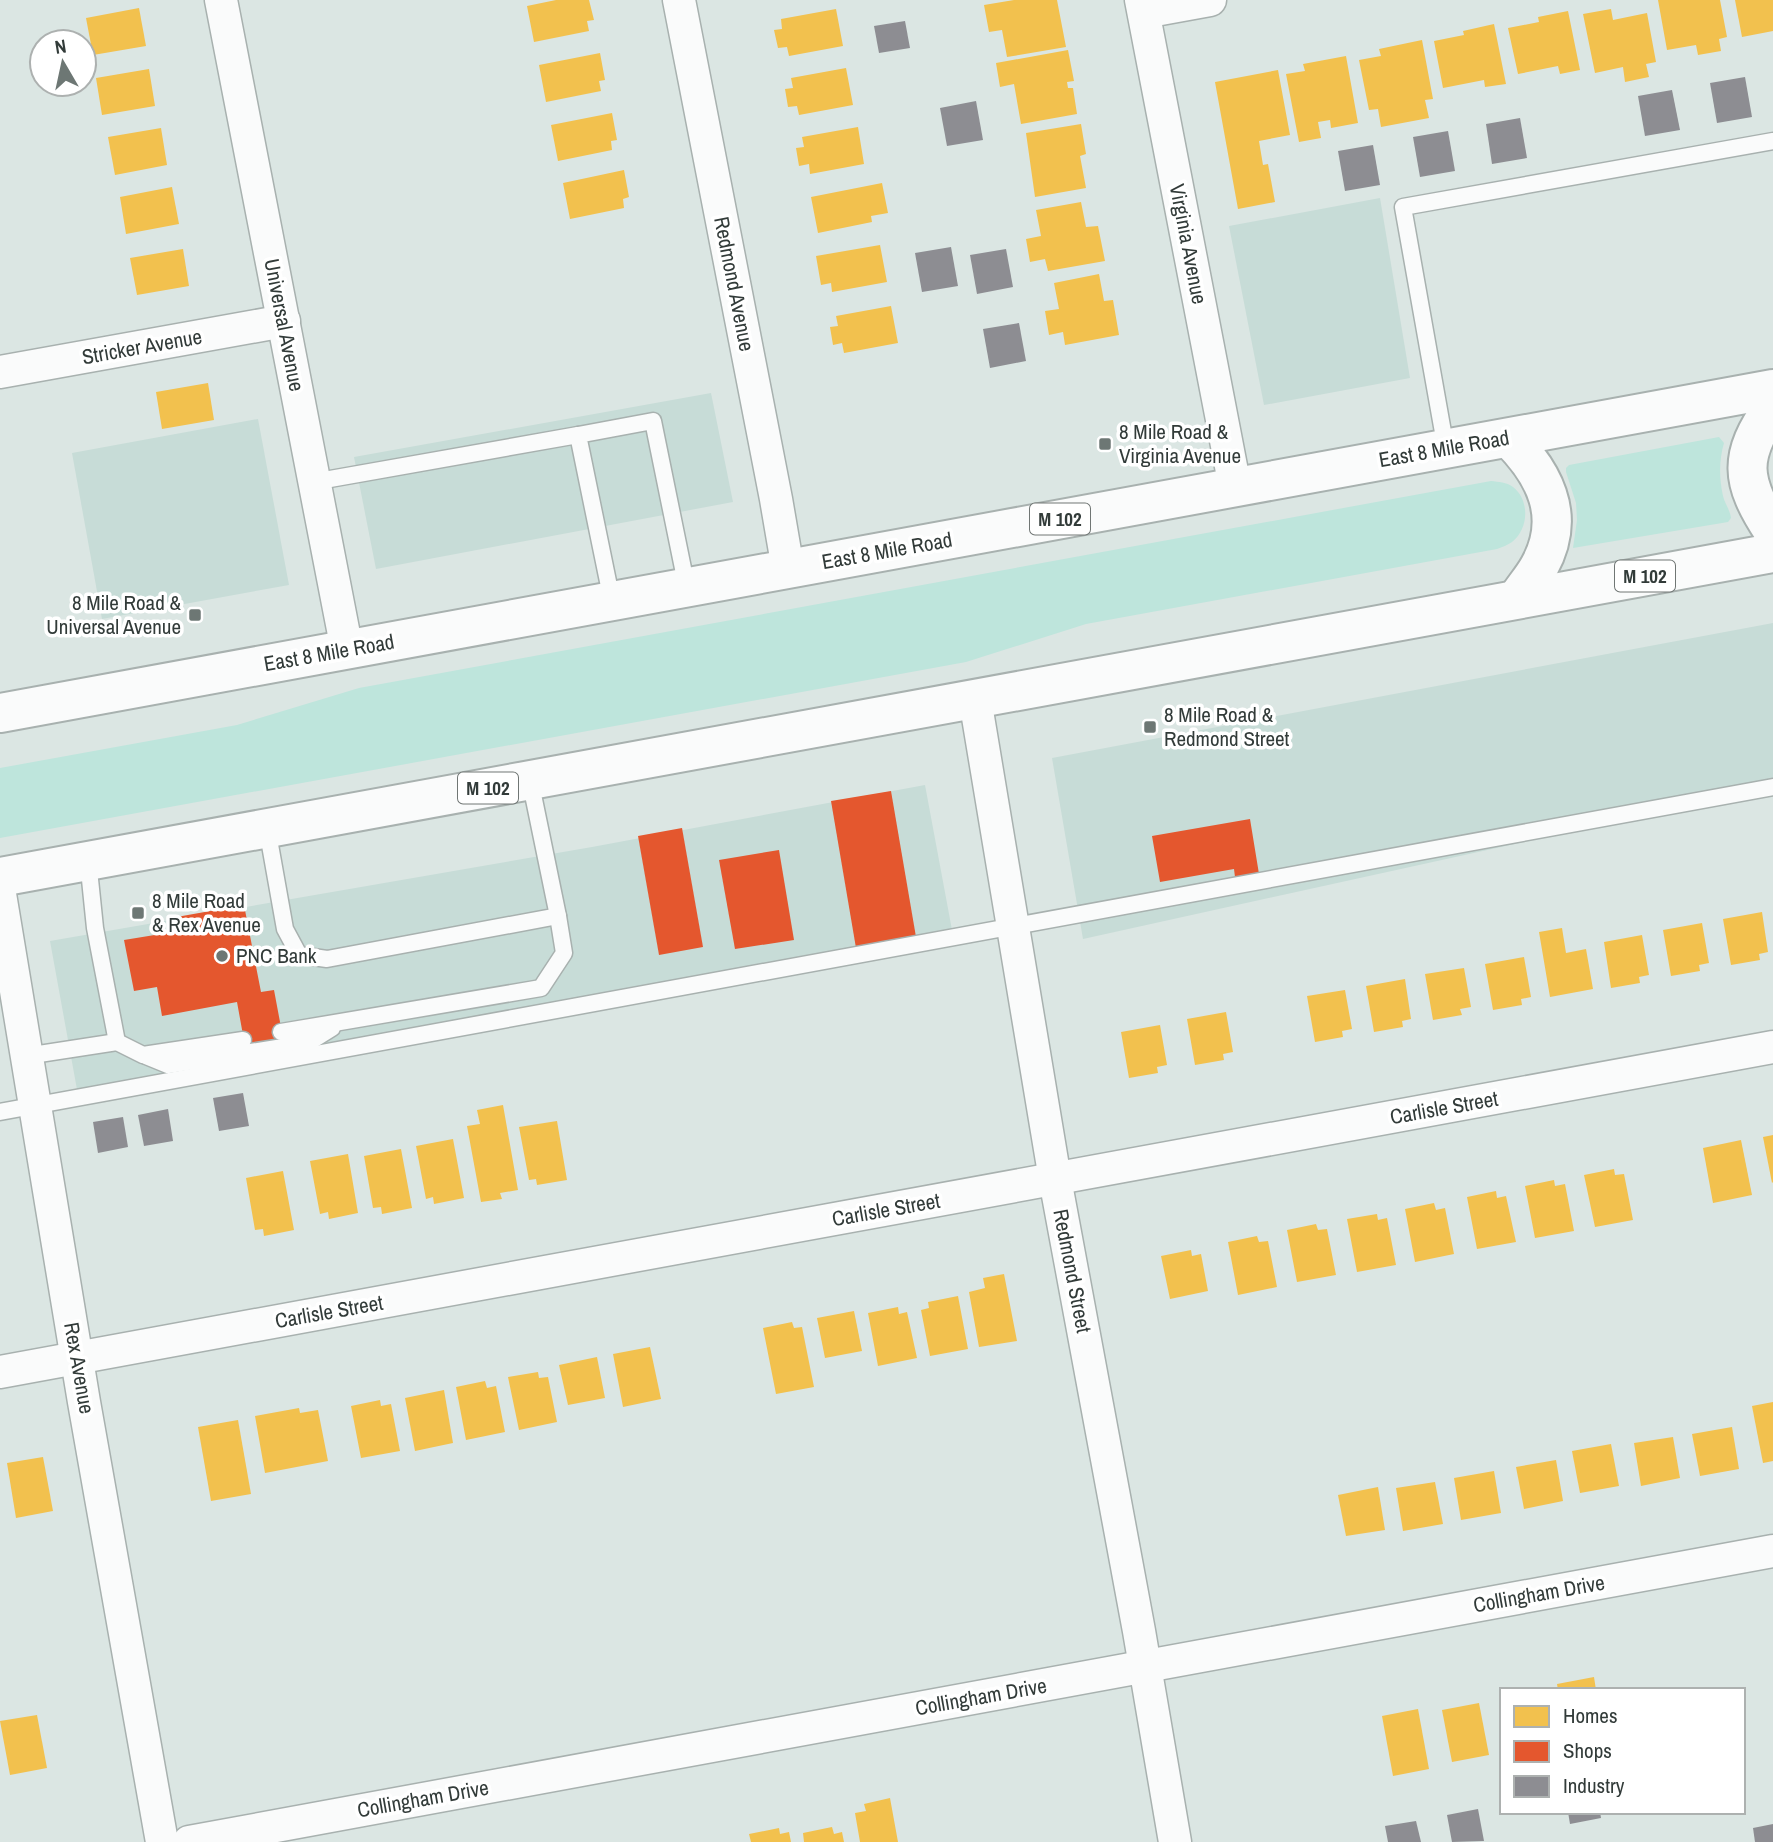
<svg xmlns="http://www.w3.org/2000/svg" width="1773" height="1842" font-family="'Archivo Narrow',sans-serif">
	<rect width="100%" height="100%" fill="#dbe6e3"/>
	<!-- built -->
	<g fill="#c7dcd7">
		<polygon points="1380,198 1410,378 1264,405 1229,226"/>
		<polygon points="711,393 733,502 376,569 354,457"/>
		<polygon points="258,419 289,585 102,619 72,453"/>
		<polygon points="1773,623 1773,787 1083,939 1052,758"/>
		<polygon points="925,785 952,930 78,1095 50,941 592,847"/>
	</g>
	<!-- green -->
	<g fill="#bee5dc">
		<path d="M1719 437 1724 443C1719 460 1719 478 1723 496 1725 504 1730 510 1731 518L1728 522 1573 548 1577 520 1576 503 1566 472V468L1569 465Z"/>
		<path d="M1491 481C1499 482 1506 482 1513 487 1530 500 1529 529 1512 542 1508 545 1502 547 1497 549L1086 624 966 662 0 838V768L237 725 359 688Z"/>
	</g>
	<!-- homes -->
	<g fill="#f2c14e">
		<polygon points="556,0 589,0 594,20 587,21 589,31 534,42 527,6"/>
		<polygon points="1014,0 1057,0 1066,47 1007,57 1002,30 989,32 984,5"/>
		<polygon points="1658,0 1720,0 1727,37 1719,39 1721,51 1698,55 1696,45 1667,50"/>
		<polygon points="1735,0 1773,0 1773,31 1742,37"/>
		<polygon points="139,8 146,46 93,55 86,18"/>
		<polygon points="836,9 843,46 789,56 787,47 778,48 774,30 782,29 781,19"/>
		<polygon points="1611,9 1613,20 1647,13 1656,62 1646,64 1649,77 1625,82 1623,67 1595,73 1583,14"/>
		<polygon points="1568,11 1580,70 1560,74 1558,66 1518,74 1508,28 1539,22 1538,17"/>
		<polygon points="1494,24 1506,84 1485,87 1484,80 1443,88 1434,41 1464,35 1463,31"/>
		<polygon points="1422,40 1433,99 1425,100 1429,118 1381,127 1378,109 1369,110 1359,60 1381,56 1379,49"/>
		<polygon points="1068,50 1074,81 1067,82 1068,88 1073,88 1077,114 1021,124 1014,84 1000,87 996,63"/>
		<polygon points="600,53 605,80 599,81 601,91 546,102 539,65"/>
		<polygon points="1346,56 1358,123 1331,128 1330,120 1318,122 1321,138 1299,142 1286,74 1305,71 1303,64"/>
		<polygon points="846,68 853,105 799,115 797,106 788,107 785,89 793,88 791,78"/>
		<polygon points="149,69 155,106 102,115 96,78"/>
		<polygon points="1278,70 1290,135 1259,141 1263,165 1268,164 1275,202 1238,209 1215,82"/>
		<polygon points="612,113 617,140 611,141 612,150 558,161 551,125"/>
		<polygon points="1081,124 1086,154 1080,156 1086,188 1035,197 1026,133"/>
		<polygon points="858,127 864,164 810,174 809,164 799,166 796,148 804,147 802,137"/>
		<polygon points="161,128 167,165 115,175 108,137"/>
		<polygon points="624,170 629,197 623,199 624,208 570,219 563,183"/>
		<polygon points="882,183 888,213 871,216 872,222 818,233 811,197"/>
		<polygon points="172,187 179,224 126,234 120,197"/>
		<polygon points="1081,202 1086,227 1098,226 1105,261 1048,271 1045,259 1030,262 1026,239 1041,236 1036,210"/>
		<polygon points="880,245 887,282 832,292 831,283 821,285 816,256"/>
		<polygon points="183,249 189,286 137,295 130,258"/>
		<polygon points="1099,274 1104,301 1113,300 1119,335 1065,345 1063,332 1049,335 1045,311 1059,309 1054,283"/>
		<polygon points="891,306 898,343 844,353 842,343 833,345 830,327 838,326 836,316"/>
		<polygon points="208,383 214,420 162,429 156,392"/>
		<polygon points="1762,912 1768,952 1759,954 1760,960 1731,965 1723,919"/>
		<polygon points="1702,923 1709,963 1699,965 1700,971 1671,976 1663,930"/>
		<polygon points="1562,928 1566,953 1586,949 1593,989 1550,997 1539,932"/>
		<polygon points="1642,935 1649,975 1639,977 1640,983 1611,988 1604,942"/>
		<polygon points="1524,957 1531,997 1521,999 1522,1005 1493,1010 1485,964"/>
		<polygon points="1464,968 1471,1007 1460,1009 1462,1015 1433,1020 1425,974"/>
		<polygon points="1405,979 1411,1019 1402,1021 1403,1027 1374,1032 1366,986"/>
		<polygon points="1345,990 1352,1029 1342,1031 1343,1037 1315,1042 1307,996"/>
		<polygon points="1226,1012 1233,1052 1223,1054 1224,1060 1195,1065 1187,1019"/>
		<polygon points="1160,1025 1167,1065 1157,1067 1158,1073 1129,1078 1121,1032"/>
		<polygon points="503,1105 518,1190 500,1193 502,1199 481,1202 467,1126 480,1124 477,1110"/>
		<polygon points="557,1121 567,1180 537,1185 536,1179 529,1180 519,1127"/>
		<polygon points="1773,1135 1773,1182 1772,1183 1763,1137"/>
		<polygon points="453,1139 464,1198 434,1204 433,1197 426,1199 416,1146"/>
		<polygon points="1741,1140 1752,1195 1713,1203 1703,1148"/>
		<polygon points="401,1149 412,1208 382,1214 381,1207 373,1208 364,1156"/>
		<polygon points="348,1154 358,1213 329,1219 328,1212 320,1214 310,1161"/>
		<polygon points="1614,1169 1615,1175 1624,1174 1633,1220 1595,1227 1584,1175"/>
		<polygon points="283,1171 294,1230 264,1236 263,1229 255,1230 246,1178"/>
		<polygon points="1554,1180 1555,1186 1565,1184 1574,1231 1535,1238 1525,1186"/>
		<polygon points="1496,1191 1497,1198 1506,1196 1516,1242 1477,1249 1467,1197"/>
		<polygon points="1434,1203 1436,1210 1445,1208 1454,1254 1415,1262 1405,1209"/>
		<polygon points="1377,1214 1378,1220 1387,1218 1396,1265 1357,1272 1347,1219"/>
		<polygon points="1316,1224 1318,1230 1327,1229 1336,1275 1297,1282 1287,1230"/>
		<polygon points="1257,1236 1259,1242 1268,1241 1277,1287 1238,1295 1228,1242"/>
		<polygon points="1191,1250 1192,1256 1201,1254 1208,1291 1170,1299 1161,1256"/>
		<polygon points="1004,1274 1017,1341 979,1347 969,1292 985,1288 983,1278"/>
		<polygon points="958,1296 968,1349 930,1356 921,1310 929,1308 928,1302"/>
		<polygon points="898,1307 899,1314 907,1312 917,1358 878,1366 868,1313"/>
		<polygon points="854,1311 862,1351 825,1358 817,1318"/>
		<polygon points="792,1322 794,1328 802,1327 814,1387 776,1394 763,1328"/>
		<polygon points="650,1347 661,1399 623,1407 613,1354"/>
		<polygon points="597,1357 605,1398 568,1405 559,1365"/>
		<polygon points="538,1372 539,1378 548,1377 557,1422 519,1430 508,1377"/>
		<polygon points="485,1381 487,1388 496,1386 505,1432 466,1440 456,1387"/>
		<polygon points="444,1390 453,1443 415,1451 405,1398"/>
		<polygon points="380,1400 381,1406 391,1404 400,1451 361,1458 351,1406"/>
		<polygon points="1773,1402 1773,1461 1763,1463 1752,1406"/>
		<polygon points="299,1408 300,1413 318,1410 328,1461 265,1473 255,1416"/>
		<polygon points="238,1420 251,1494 211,1501 198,1427"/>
		<polygon points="1732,1427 1739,1469 1700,1476 1692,1434"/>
		<polygon points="1673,1437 1680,1478 1641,1486 1634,1443"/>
		<polygon points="1611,1444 1619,1486 1580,1493 1572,1451"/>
		<polygon points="43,1457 53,1511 16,1518 7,1463"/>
		<polygon points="1556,1460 1563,1501 1524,1509 1516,1467"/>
		<polygon points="1494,1471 1501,1513 1461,1520 1454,1478"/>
		<polygon points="1435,1482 1443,1524 1403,1531 1396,1488"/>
		<polygon points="1378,1487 1385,1530 1346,1536 1338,1495"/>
		<polygon points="1594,1677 1596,1690 1558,1690 1557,1684"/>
		<polygon points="1479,1703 1489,1755 1452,1762 1442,1710"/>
		<polygon points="1418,1709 1429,1769 1393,1776 1382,1716"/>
		<polygon points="37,1715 47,1768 10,1775 0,1721"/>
		<polygon points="890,1798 898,1842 860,1842 855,1813 866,1811 864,1804"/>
		<polygon points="832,1827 834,1834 842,1832 844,1842 804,1842 803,1833"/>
		<polygon points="779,1828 780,1834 789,1832 791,1842 751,1842 749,1834"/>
	</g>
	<!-- shops -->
	<g fill="#e4572e">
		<polygon points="891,791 916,937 856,948 831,801"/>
		<polygon points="1250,819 1259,874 1235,877 1234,869 1160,882 1152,836"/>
		<polygon points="682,828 703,947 659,955 638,836"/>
		<polygon points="779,850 794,940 735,949 719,860"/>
		<polygon points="244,905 261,992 274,990 283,1038 245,1046 237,1002 162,1016 157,987 134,991 124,940 173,932 171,918"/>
	</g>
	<!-- industry -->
	<g fill="#8d8d92">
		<polygon points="905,21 910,48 879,53 874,26"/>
		<polygon points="1745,77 1752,117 1717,123 1710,83"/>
		<polygon points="1672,90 1680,130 1645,136 1638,96"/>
		<polygon points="976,101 983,140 947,146 940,108"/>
		<polygon points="1520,118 1527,158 1492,164 1486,124"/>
		<polygon points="1448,131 1455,171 1420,177 1413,137"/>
		<polygon points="1373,145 1380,185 1345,191 1338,151"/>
		<polygon points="951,247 958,286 922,292 915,253"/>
		<polygon points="1006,249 1013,287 977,294 970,255"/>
		<polygon points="1019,323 1026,361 990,368 983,329"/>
		<polygon points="243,1093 249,1126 219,1131 213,1098"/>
		<polygon points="168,1109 173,1141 144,1146 138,1115"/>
		<polygon points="123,1117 128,1147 98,1153 93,1122"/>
		<polygon points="1478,1809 1484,1841 1452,1842 1447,1815"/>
		<polygon points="1568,1812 1600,1812 1601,1818 1570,1824"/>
		<polygon points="1416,1821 1421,1842 1388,1842 1385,1826"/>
		<polygon points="1773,1824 1773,1842 1755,1842 1753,1828"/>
	</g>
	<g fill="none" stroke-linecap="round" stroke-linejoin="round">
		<defs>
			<g id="service">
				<polyline points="1446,449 1403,207 1773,141"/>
				<polyline points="313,482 578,435"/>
				<polyline points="612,601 578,435 653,421 687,588"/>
				<polyline points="267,828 285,929 299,955 327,959 558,916 530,780"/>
				<polyline points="88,860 95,928 117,1042"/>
				<polyline points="281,1032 541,988 564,953 558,916"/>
				<polyline points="26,1056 117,1042 143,1055 243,1040"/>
				<polyline points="146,1056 168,1065 308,1043 332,1028"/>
				<polyline points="0,1112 1773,787"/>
			</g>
			<g id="minor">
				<polyline points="221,0 347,650"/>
				<polyline points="679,0 776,499 788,569"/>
				<polyline points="1141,0 1235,487"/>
				<polyline points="1144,12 1210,0"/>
				<polyline points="0,372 284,321"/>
				<polyline points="975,699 1055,1179 1139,1631 1175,1842"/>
				<polyline points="0,894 84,1402 162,1842"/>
				<polyline points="0,1372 1773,1047"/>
				<polyline points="189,1842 1773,1551"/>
			</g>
			<g id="trunk">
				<path d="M1773 407C1738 456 1740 481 1773 531"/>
				<path d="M1509 438C1545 474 1567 517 1539 567 1533 578 1524 588 1517 599"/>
				<polyline points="0,713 1773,389"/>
				<polyline points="0,877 1773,553"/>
			</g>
		</defs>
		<!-- service casing -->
		<use href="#service" stroke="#a8b1af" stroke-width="19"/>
		<!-- minor casing -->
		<use href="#minor" stroke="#a8b1af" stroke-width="35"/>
		<!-- trunk casing -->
		<use href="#trunk" stroke="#a8b1af" stroke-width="42"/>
		<!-- service -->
		<use href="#service" stroke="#fafbfb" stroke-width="16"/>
		<!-- minor -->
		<use href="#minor" stroke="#fafbfb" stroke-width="32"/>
		<!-- trunk -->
		<use href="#trunk" stroke="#fafbfb" stroke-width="38"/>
	</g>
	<!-- markers -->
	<g fill="#6d7774" stroke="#fff" stroke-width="2.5">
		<rect x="1098" y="437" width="14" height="14" rx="3.5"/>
		<rect x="188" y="608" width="14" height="14" rx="3.5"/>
		<rect x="1143" y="720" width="14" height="14" rx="3.5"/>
		<rect x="131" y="906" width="14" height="14" rx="3.5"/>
		<circle cx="222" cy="956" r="7"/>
	</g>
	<g text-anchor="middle" stroke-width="7" stroke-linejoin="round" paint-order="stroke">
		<!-- shield labels -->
		<g fill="#fff" stroke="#707674" stroke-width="2">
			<rect x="1030" y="503.5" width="60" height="31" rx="5"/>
			<rect x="1615" y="560.5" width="60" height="31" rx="5"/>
			<rect x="458" y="772.5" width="60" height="31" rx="5"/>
		</g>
		<g font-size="19" font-weight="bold" fill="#323b39">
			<text x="1060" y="526">M 102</text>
			<text x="1645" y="583">M 102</text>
			<text x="488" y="795">M 102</text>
		</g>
		<!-- street labels -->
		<g font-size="21" fill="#323b39" stroke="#fff">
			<text transform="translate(1188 244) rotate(79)" y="7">Virginia Avenue</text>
			<text transform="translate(734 284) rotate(79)" y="7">Redmond Avenue</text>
			<text transform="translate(284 325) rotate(79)" y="7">Universal Avenue</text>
			<text transform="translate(142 347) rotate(-10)" y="7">Stricker Avenue</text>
			<text transform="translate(1444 449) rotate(-10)" y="7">East 8 Mile Road</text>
			<text transform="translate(887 551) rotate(-10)" y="7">East 8 Mile Road</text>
			<text transform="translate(329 653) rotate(-10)" y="7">East 8 Mile Road</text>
			<text transform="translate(1444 1108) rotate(-10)" y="7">Carlisle Street</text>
			<text transform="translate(886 1210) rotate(-10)" y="7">Carlisle Street</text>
			<text transform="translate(1072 1271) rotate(79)" y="7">Redmond Street</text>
			<text transform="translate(329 1312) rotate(-10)" y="7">Carlisle Street</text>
			<text transform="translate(79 1368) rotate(80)" y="7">Rex Avenue</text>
			<text transform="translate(1539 1594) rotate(-10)" y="7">Collingham Drive</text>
			<text transform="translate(981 1697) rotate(-10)" y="7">Collingham Drive</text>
			<text transform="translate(423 1799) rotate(-10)" y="7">Collingham Drive</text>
		</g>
		<!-- poi labels -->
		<g font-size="21" fill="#323b39" stroke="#fff" text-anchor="start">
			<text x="1119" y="439">8 Mile Road &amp;<tspan x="1119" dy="24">Virginia Avenue</tspan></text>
			<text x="181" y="610" text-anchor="end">8 Mile Road &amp;<tspan x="181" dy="24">Universal Avenue</tspan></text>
			<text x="1164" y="722">8 Mile Road &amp;<tspan x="1164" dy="24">Redmond Street</tspan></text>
			<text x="152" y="908">8 Mile Road<tspan x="152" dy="24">&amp; Rex Avenue</tspan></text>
			<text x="236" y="963">PNC Bank</text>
		</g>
	</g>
	<!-- legend -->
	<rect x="1500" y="1688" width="245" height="126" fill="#ffffff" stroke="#adb1b0" stroke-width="2"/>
	<rect x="1514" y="1706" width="35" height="21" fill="#f2c14e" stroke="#adb1b0" stroke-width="2"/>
	<text x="1563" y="1723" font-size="21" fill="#323b39">Homes</text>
	<rect x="1514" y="1741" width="35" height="21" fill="#e4572e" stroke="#adb1b0" stroke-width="2"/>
	<text x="1563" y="1758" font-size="21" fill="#323b39">Shops</text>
	<rect x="1514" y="1776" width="35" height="21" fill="#8d8d92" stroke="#adb1b0" stroke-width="2"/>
	<text x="1563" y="1793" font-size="21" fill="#323b39">Industry</text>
	<!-- north arrow -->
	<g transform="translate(63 63) rotate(351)"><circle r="33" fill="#ffffff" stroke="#adb1b0" stroke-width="2"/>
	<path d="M0-5L12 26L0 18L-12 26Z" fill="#6d7774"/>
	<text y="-10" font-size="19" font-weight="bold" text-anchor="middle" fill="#323b39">N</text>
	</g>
</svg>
